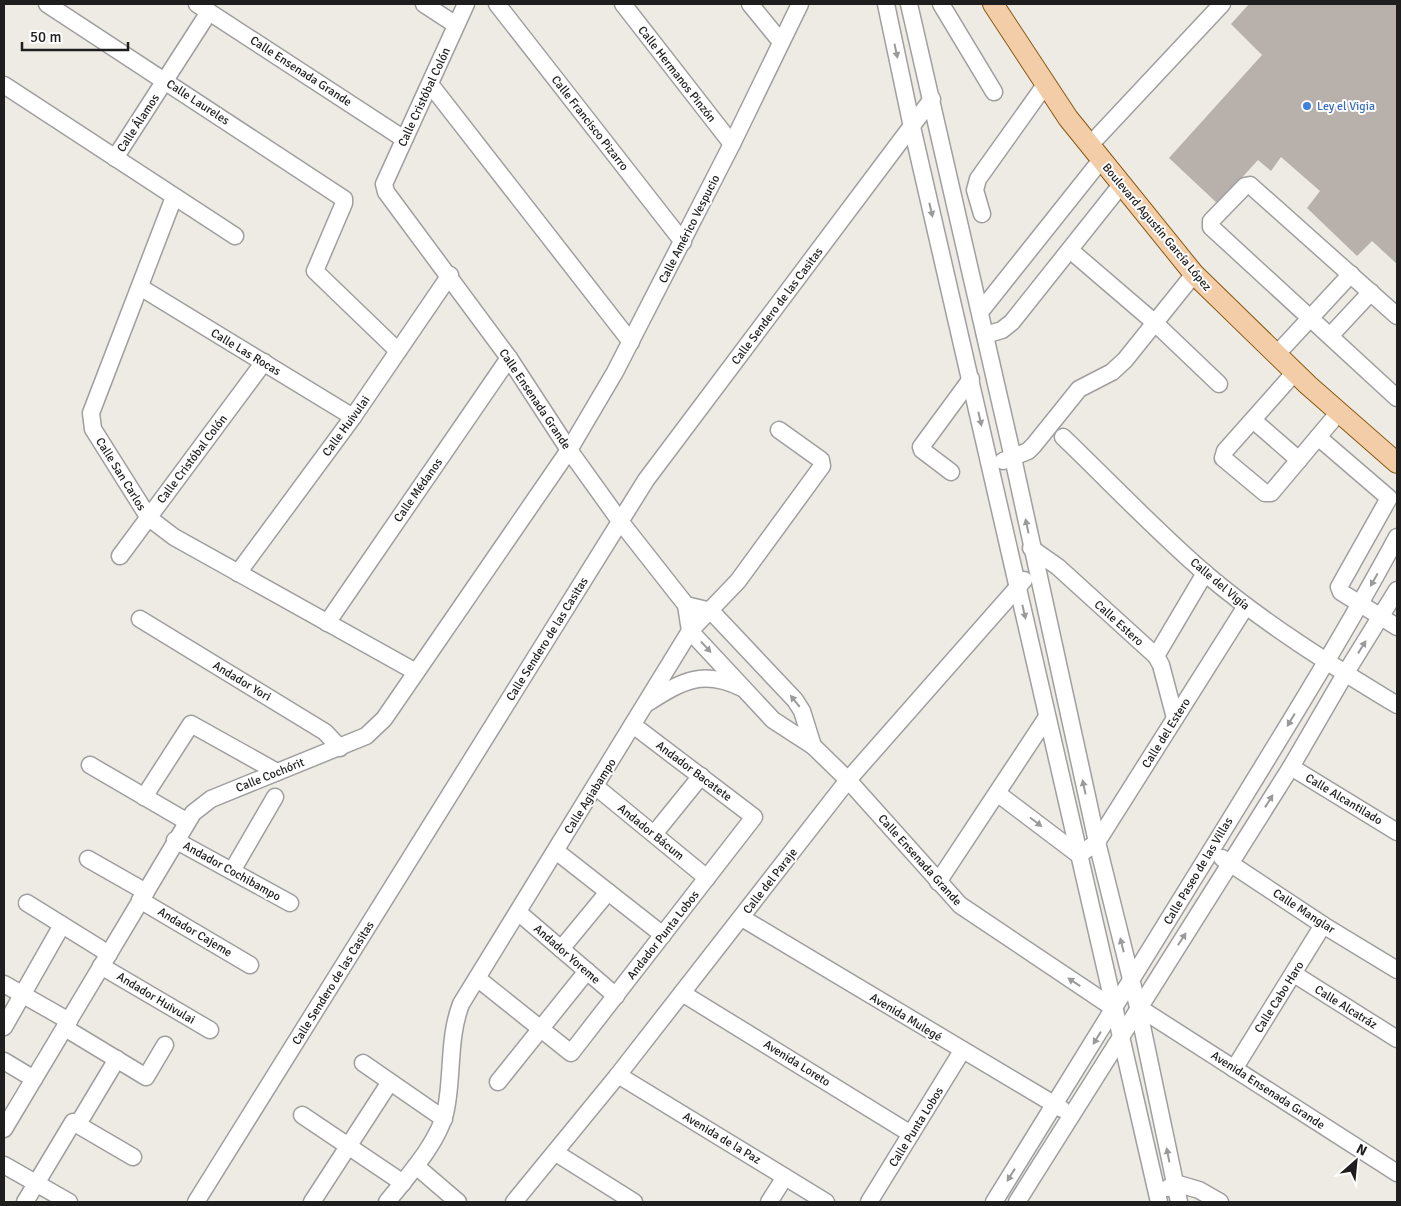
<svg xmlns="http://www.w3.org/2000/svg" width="1401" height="1206" font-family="Signika,sans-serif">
	<rect width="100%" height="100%" fill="#eeebe5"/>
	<!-- building -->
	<polygon fill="#b7b0ab" points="1249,4 1397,4 1397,264 1372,241 1357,256 1307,208 1320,191 1281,157 1271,171 1258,160 1218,204 1169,158 1262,55 1231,24"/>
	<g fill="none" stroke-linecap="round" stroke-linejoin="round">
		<defs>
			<g id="minor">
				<polyline points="47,4 344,199 344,203 315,271 398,351"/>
				<polyline points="197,4 404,139"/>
				<polyline points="424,4 456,25"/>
				<polyline points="466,4 384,184 386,192 509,358 569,450 620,521 686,605 690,631 773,720 813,746 848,780 960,905 1115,1009"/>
				<polyline points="497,4 683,242"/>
				<polyline points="623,4 732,144"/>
				<polyline points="750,4 781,42"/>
				<polyline points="886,4 912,127 1159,1202"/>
				<polyline points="909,4 1013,458 1097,842 1138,1007 1179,1202"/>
				<polyline points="941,4 994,92"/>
				<polyline points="430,84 631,342"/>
				<polyline points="4,85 235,236"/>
				<polyline points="1089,146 1222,4"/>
				<polyline points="115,158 209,12"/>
				<polyline points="174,197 91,413 93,429 149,518 174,537 416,672"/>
				<polyline points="982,214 975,190 978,179 1045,85"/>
				<polyline points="1070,250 1154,322 1219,384"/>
				<polyline points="140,287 353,417"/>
				<polyline points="980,312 1101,160"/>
				<polyline points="1397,316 1250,185 1245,186 1211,221 1211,227 1397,398"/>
				<polyline points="985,335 1002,330 1012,322 1121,185"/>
				<polyline points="1330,336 1371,292"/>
				<polyline points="1276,355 1351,274"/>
				<polyline points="1295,372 1225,451 1223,458 1265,493 1271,493 1339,412"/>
				<polyline points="1253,420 1299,460"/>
				<path d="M1063 437C1110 482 1156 531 1206 574 1265 624 1331 665 1397 705"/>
				<polyline points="1318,437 1389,498 1339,587 1341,592 1397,627"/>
				<polyline points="1003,461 1028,451 1034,445 1079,389 1112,372 1125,360 1194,274"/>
				<polyline points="951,472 922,450 921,447 971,379"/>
				<polyline points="1031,548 1058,567 1156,656 1161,665 1175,718"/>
				<polyline points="120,556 264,362"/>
				<polyline points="238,573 353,417 450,275"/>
				<polyline points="686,605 711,611 795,700 802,711 813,746"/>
				<polyline points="140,619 325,732 340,748"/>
				<polyline points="327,623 509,358"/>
				<polyline points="1156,656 1205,573"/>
				<path d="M649 702C682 681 703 669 742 688"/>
				<polyline points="90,765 186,821"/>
				<polyline points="1291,767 1397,832"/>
				<polyline points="595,786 707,878"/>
				<polyline points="997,793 1079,855 1097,842 1246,606"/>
				<polyline points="144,797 191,724 277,772"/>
				<polyline points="654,834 701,776"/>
				<polyline points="175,840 290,903"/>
				<polyline points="556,851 663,935"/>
				<polyline points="1222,858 1323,925 1397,970"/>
				<polyline points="88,859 146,892"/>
				<polyline points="232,871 275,797"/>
				<polyline points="938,882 1047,717"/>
				<polyline points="140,900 250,965"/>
				<polyline points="27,903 109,954"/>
				<polyline points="518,912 616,996"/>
				<polyline points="742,918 1062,1109"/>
				<polyline points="561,949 608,892"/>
				<polyline points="101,966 210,1030"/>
				<polyline points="1294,974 1397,1039"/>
				<polyline points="477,978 571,1053 754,817 633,725"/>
				<polyline points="4,984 69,1021"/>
				<polyline points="682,993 911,1134"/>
				<polyline points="1138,1007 1397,1173"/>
				<polyline points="4,1027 62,925"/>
				<polyline points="65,1028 146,1077 165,1045"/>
				<polyline points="4,1061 34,1079"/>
				<polyline points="363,1063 444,1119"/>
				<polyline points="1234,1069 1323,925"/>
				<polyline points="618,1075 826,1202"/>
				<polyline points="498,1082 587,971"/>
				<polyline points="302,1115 403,1183"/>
				<polyline points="78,1124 117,1059"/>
				<polyline points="4,1129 193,813 211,799 366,736 384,719 569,450 615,372 732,144 800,4"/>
				<polyline points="556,1153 634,1202"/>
				<polyline points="4,1165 69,1202"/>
				<polyline points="416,1166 458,1202"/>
				<polyline points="1168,1188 1175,1183 1199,1190 1220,1202"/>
				<polyline points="25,1202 73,1122 133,1157"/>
				<polyline points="196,1202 646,480 932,99"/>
				<polyline points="312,1202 390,1082"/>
				<path d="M387 1202C407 1177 440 1141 446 1109 453 1074 448 1038 461 1004L690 631 738 581 822 466 821 460 779 430"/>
				<polyline points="514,1202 618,1075 848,780 1024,580"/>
				<polyline points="769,1202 785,1177"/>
				<polyline points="869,1202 962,1051"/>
				<path d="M994 1202C1069 1080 1145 958 1220 836 1280 738 1342 639 1397 537"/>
				<polyline points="1017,1202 1291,767 1345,674 1397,590"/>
			</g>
			<polyline id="major" points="993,4 1068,118 1194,274 1308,385 1397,463"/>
		</defs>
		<!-- minor casing -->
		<use href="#minor" stroke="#9f9f9f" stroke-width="19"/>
		<!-- major casing -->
		<use href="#major" stroke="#895910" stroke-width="22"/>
		<!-- minor -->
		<use href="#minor" stroke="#fff" stroke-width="16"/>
		<!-- major -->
		<use href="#major" stroke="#f2cda7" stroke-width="20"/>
	</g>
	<!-- one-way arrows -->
	<defs><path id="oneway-solid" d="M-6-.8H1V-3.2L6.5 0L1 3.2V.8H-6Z" transform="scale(1.25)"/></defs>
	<g fill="#9a9a9a">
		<use href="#oneway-solid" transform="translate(896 51) rotate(78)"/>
		<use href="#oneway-solid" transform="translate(931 210) rotate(77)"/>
		<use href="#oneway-solid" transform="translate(980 419) rotate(77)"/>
		<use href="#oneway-solid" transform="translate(1027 526) rotate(-102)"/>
		<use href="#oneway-solid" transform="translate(1374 580) rotate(119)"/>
		<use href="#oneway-solid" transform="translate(1024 612) rotate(77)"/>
		<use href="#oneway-solid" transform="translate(706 647) rotate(47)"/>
		<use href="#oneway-solid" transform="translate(1362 647) rotate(-58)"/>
		<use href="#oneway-solid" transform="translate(795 701) rotate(-129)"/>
		<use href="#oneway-solid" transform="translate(1291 720) rotate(121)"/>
		<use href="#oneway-solid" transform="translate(1084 787) rotate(-102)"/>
		<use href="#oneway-solid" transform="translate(1269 801) rotate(-58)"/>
		<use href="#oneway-solid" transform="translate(1036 822) rotate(37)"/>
		<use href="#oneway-solid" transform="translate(1182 939) rotate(-57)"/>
		<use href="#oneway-solid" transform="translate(1122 945) rotate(-104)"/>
		<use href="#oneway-solid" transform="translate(1074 982) rotate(-147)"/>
		<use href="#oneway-solid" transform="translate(1097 1038) rotate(122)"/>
		<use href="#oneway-solid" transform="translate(1168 1155) rotate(-101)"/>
		<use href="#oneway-solid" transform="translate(1011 1175) rotate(122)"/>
	</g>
	<!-- markers -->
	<circle fill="#3f7fe0" stroke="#fff" stroke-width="2" cx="1307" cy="106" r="5"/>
	<g text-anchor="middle" stroke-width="4" stroke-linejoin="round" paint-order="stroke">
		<!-- street labels -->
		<g font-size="12" fill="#1e1e1e" stroke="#fff">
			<text transform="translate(301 71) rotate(33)" y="4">Calle Ensenada Grande</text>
			<text transform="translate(677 74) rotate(52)" y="4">Calle Hermanos Pinzón</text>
			<text transform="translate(424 97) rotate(-65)" y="4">Calle Cristóbal Colón</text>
			<text transform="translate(198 102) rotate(33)" y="4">Calle Laureles</text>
			<text transform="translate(138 123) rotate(-57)" y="4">Calle Álamos</text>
			<text transform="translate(590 123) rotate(52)" y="4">Calle Francisco Pizarro</text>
			<text transform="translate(1157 227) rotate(50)" y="4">Boulevard Agustín García López</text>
			<text transform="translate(689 229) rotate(-63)" y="4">Calle Américo Vespucio</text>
			<text transform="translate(777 306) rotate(-53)" y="4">Calle Sendero de las Casitas</text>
			<text transform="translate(246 352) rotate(31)" y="4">Calle Las Rocas</text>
			<text transform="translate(535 399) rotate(56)" y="4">Calle Ensenada Grande</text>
			<text transform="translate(346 426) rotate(-54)" y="4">Calle Huivulai</text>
			<text transform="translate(192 459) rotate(-53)" y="4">Calle Cristóbal Colón</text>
			<text transform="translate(121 474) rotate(58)" y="4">Calle San Carlos</text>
			<text transform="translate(418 490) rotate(-55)" y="4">Calle Médanos</text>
			<text transform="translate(1220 584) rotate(40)" y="4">Calle del Vigía</text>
			<text transform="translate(1119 623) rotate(42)" y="4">Calle Estero</text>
			<text transform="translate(547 639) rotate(-58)" y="4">Calle Sendero de las Casitas</text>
			<text transform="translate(242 681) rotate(31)" y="4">Andador Yori</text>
			<text transform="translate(1166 733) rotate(-58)" y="4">Calle del Estero</text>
			<text transform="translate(694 771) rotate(37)" y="4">Andador Bacatete</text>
			<text transform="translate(270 775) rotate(-22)" y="4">Calle Cochórit</text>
			<text transform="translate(590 796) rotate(-58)" y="4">Calle Agiabampo</text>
			<text transform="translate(1344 799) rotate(31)" y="4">Calle Alcantilado</text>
			<text transform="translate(651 832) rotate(39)" y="4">Andador Bácum</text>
			<text transform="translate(920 860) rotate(48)" y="4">Calle Ensenada Grande</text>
			<text transform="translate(232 871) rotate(29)" y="4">Andador Cochibampo</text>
			<text transform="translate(1198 871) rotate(-59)" y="4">Calle Paseo de las Villas</text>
			<text transform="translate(770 881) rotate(-52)" y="4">Calle del Paraje</text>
			<text transform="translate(1304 911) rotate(33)" y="4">Calle Manglar</text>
			<text transform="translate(195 932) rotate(31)" y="4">Andador Cajeme</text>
			<text transform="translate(663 935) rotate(-52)" y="4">Andador Punta Lobos</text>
			<text transform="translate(567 954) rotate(41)" y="4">Andador Yoreme</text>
			<text transform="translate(333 983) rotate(-58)" y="4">Calle Sendero de las Casitas</text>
			<text transform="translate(1279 997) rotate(-58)" y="4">Calle Cabo Haro</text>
			<text transform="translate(156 998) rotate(31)" y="4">Andador Huivulai</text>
			<text transform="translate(1346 1007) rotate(32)" y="4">Calle Alcatráz</text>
			<text transform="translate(906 1017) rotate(31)" y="4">Avenida Mulegé</text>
			<text transform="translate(797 1063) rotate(32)" y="4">Avenida Loreto</text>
			<text transform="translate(1268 1090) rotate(33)" y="4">Avenida Ensenada Grande</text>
			<text transform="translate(916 1127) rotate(-58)" y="4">Calle Punta Lobos</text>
			<text transform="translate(722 1138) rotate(31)" y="4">Avenida de la Paz</text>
		</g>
		<!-- shop labels -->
		<g font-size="12" fill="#366cbe" stroke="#fff" text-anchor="start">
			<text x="1317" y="110">Ley el Vigia</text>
		</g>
	</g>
	<!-- border -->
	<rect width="1401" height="1206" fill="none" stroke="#1e1e1e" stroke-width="10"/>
	<!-- north arrow -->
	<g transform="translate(1356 1161) rotate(27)" stroke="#ffffff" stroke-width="4" paint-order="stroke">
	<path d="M0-4L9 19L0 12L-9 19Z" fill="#1e1e1e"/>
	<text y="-8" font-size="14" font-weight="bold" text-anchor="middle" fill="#1e1e1e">N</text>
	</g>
	<!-- scale -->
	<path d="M22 42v8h106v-8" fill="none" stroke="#1e1e1e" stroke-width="2.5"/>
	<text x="30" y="42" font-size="15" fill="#1e1e1e" stroke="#ffffff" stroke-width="4" paint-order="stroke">50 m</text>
</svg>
